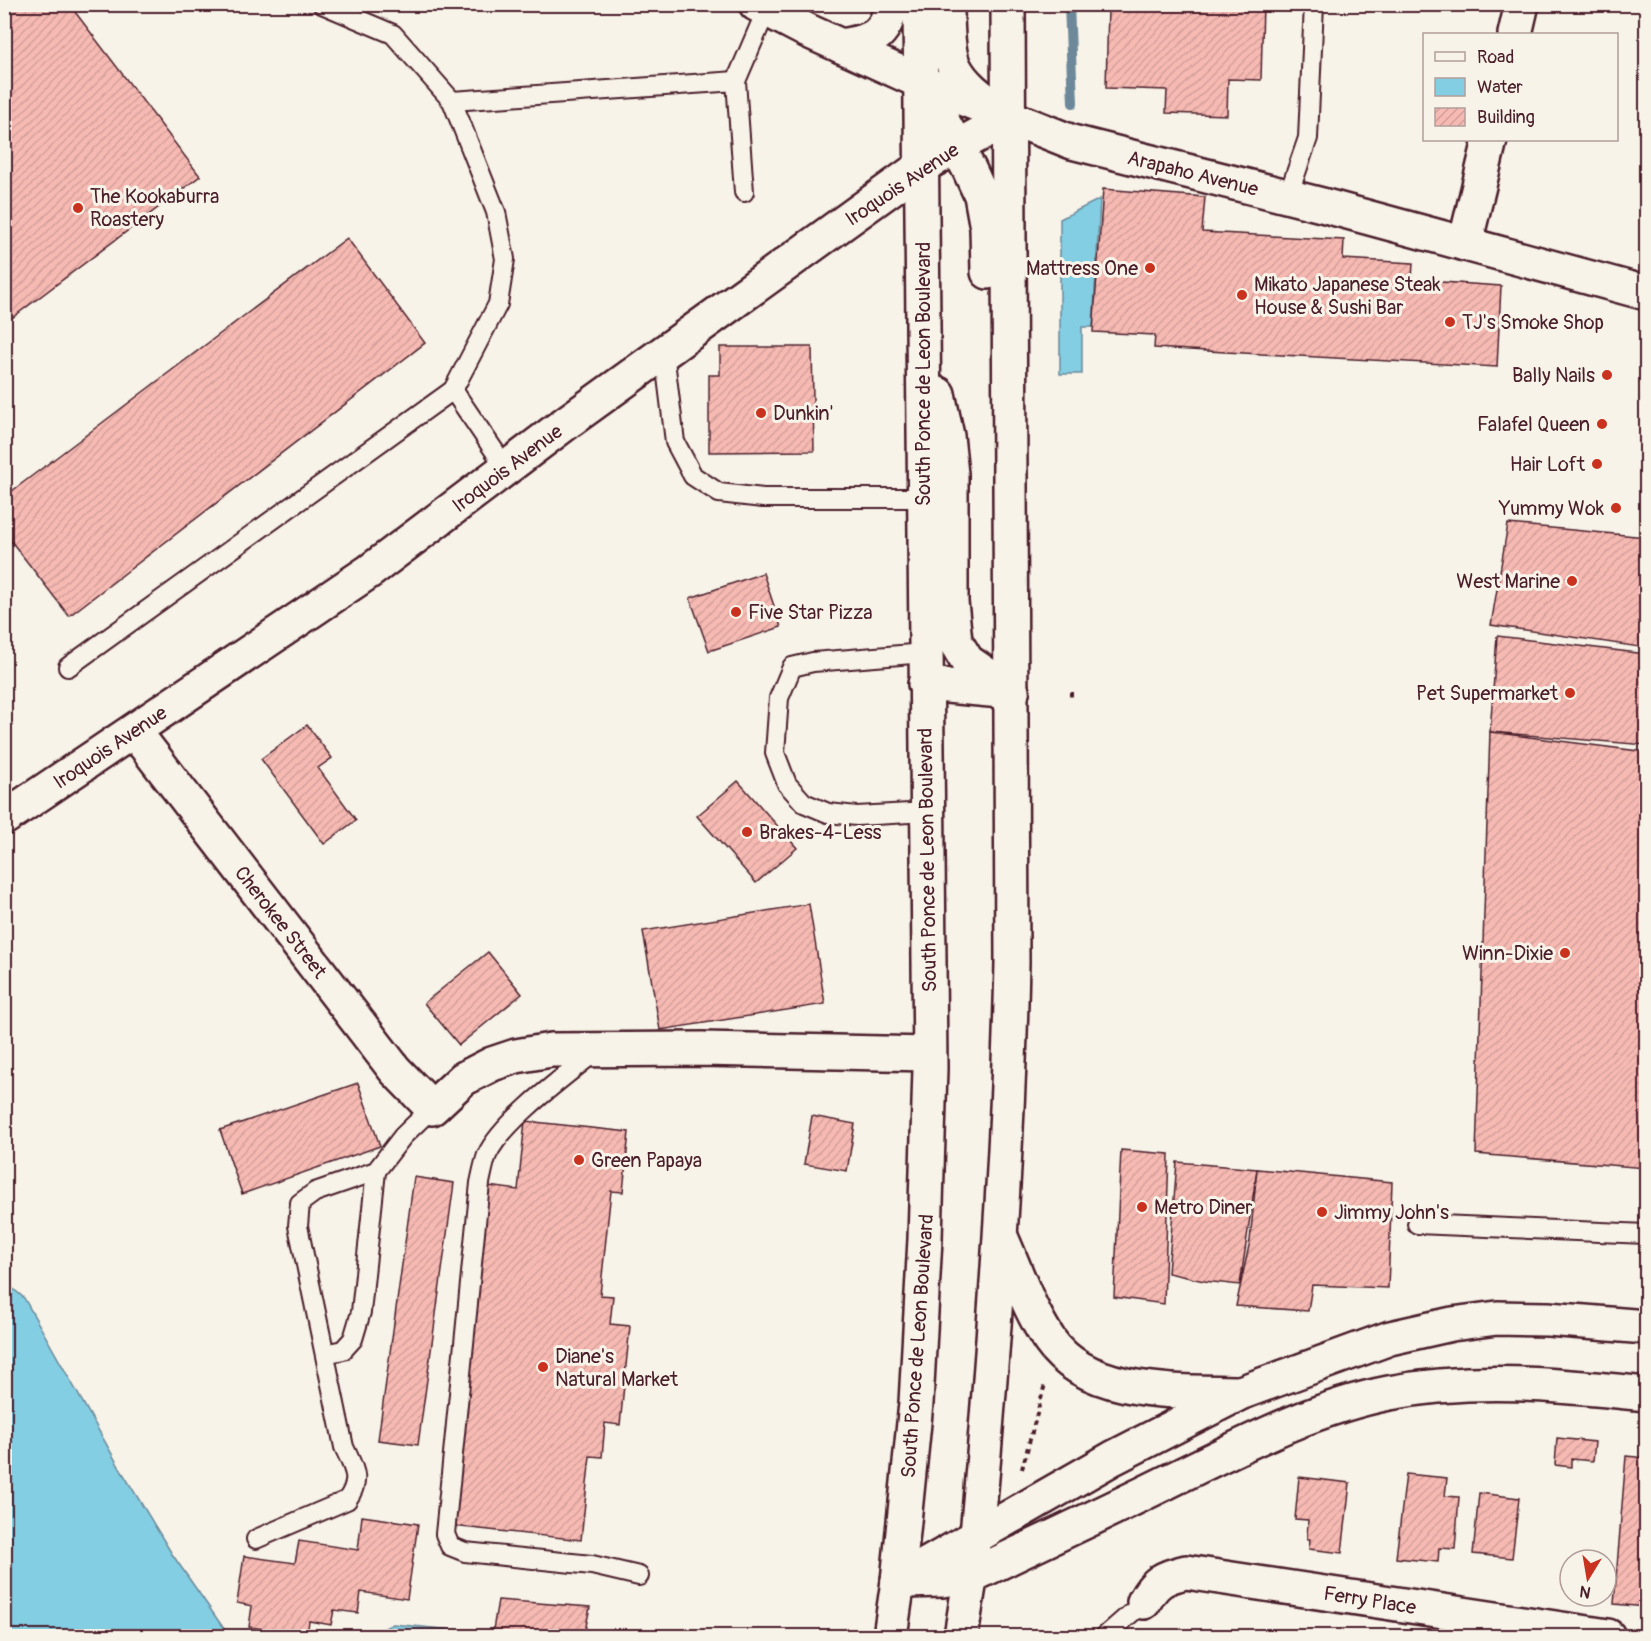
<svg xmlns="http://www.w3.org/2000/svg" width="1651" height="1641" font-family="Pangolin,sans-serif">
	<defs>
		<pattern id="building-hatch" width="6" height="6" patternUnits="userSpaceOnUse" patternTransform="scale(1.5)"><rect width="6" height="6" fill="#f6bab3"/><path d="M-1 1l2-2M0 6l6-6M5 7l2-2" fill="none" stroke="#d49f9a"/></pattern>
	</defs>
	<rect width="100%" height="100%" fill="#f7f3e8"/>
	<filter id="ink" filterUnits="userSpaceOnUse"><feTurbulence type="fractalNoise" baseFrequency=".0167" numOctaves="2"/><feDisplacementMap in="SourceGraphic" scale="12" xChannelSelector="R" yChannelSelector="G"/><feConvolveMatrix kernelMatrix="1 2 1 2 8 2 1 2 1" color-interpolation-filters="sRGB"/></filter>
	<g filter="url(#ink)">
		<!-- water -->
		<g fill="#83cee3" stroke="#6c8899" stroke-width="1.5">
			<polygon points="1100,199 1093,327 1082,327 1082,374 1060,374 1060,219"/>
			<polygon points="4,1281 24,1298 121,1470 172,1554 229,1636 5,1636"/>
			<polygon points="393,1624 452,1630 452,1636 368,1636"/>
		</g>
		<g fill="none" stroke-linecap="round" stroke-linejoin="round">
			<!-- stream -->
			<polyline stroke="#6c8899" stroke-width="10" points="1069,4 1073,103"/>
		</g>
		<!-- building -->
		<g fill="url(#building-hatch)" stroke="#4a1f2b" stroke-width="1.5">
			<polygon points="4,4 69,4 200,176 4,324"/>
			<polygon points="1135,4 1263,4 1261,80 1228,79 1227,115 1166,113 1167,90 1106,88 1108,8 1134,9"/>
			<polygon points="1103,189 1205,197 1202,232 1344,240 1343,259 1413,263 1412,280 1501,286 1497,367 1154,348 1155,335 1093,332"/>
			<polygon points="347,238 425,343 69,616 4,532 4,497"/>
			<polygon points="720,347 812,347 814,451 709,452 709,375 720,375"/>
			<polygon points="1508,524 1646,537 1646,648 1491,625"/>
			<polygon points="763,573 781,627 709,651 690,598"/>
			<polygon points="1497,636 1646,654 1646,745 1490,732"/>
			<polygon points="307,725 332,758 318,768 356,820 324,844 261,759"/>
			<polygon points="1490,732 1646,752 1646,1168 1476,1154"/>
			<polygon points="738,781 797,848 756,883 697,816"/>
			<polygon points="809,904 825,1004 660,1030 643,931"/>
			<polygon points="488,952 522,994 459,1045 424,1003"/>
			<polygon points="358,1083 380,1146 242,1194 220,1130"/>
			<polygon points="812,1116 855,1124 847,1171 804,1164"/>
			<polygon points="525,1121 629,1132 623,1192 611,1191 600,1295 613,1296 610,1324 630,1326 620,1425 605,1423 602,1457 590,1456 581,1540 453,1526 488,1186 518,1190"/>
			<polygon points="1121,1150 1169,1154 1164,1304 1114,1297"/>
			<polygon points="1177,1162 1257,1169 1240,1285 1204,1281 1168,1273"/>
			<polygon points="1257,1169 1392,1182 1388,1288 1312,1285 1308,1311 1236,1306 1250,1241"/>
			<polygon points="414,1177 454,1183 418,1445 378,1440"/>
			<polygon points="1557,1438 1595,1442 1593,1461 1571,1459 1571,1467 1555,1465"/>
			<polygon points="1626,1456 1646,1458 1646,1607 1614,1604"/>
			<polygon points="1406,1474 1447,1478 1445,1496 1459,1497 1455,1549 1439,1548 1438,1562 1396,1558"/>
			<polygon points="1299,1477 1350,1483 1342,1553 1309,1549 1310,1539 1307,1539 1308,1520 1295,1519"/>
			<polygon points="1479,1493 1519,1498 1512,1558 1473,1554"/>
			<polygon points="362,1516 418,1524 407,1599 361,1592 358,1613 334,1610 331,1625 309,1621 307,1635 249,1627 252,1606 237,1603 244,1556 295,1563 299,1541 358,1550"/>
			<polygon points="498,1600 590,1607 584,1636 492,1636"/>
		</g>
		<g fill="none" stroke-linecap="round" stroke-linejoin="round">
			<defs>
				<g id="lane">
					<polyline points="322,4 393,34 452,101 496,212 505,259 498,304 453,390"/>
					<polyline points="736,81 766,11"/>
					<polyline points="452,101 736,81 744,192"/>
					<polyline points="1288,196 1308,138 1314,4"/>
					<polyline points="664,352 675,442 693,476 719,493 763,498 924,498"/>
					<polyline points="925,653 813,662 792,667 779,698 775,753 787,784 804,803 828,813 857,816 927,812"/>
					<polyline points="68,667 453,390 506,468"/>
					<path d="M596 1051C566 1075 502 1122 487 1155 484 1163 482 1174 480 1183L445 1534 450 1546 465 1552 592 1565 639 1576"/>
					<polyline points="1417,1224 1646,1234"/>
					<polyline points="325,1354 343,1350 353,1339 361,1312 376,1171"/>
					<path d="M256 1539 347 1500C362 1479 354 1469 344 1447L298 1226 300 1203 315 1192 376 1171 403 1136 432 1108"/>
					<polyline points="1105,1636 1144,1602"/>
				</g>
				<g id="street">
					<polyline points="756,4 808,31 921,82 1072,142 1322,205 1646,293"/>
					<polyline points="1515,34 1522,4"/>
					<polyline points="1465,244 1490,140"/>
					<polyline points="925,684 1012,692"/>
					<polyline points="134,731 395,1070 432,1108 463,1079 492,1064 516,1056 551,1050 702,1049 929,1054"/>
					<polyline points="4,818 370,571 566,423 922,166 1009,118"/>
					<path d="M1144 1602C1155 1581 1164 1577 1186 1572L1608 1636"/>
				</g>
				<g id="primary">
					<path d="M947 4C947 21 947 51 954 66 964 88 991 104 1009 118"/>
					<path d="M841 46C871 41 886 37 891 4"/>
					<polyline points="923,86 969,169 981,195 987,228 988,272"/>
					<polyline points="938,394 947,436 951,474 951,602 955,641 967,661 1012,692"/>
					<path d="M977 1535C994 1345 1008 1154 1012 963L1008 4"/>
					<polyline points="898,1581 916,1403 925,1239 930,1068 920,4"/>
				</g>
				<g id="highway">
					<path d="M1001 1237C1016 1271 1029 1310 1050 1341 1088 1396 1179 1391 1238 1393"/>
					<polyline points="898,1581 1113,1458 1240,1393 1390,1338 1452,1324 1497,1318 1548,1319 1646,1327"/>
					<path d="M903 1581 943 1580 971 1576C1037 1544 1105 1513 1171 1480 1241 1446 1312 1408 1389 1393 1475 1376 1560 1385 1646 1394"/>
					<polyline points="890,1636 898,1581"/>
					<polyline points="961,1636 974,1555"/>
				</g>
			</defs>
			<!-- lane casing -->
			<use href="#lane" stroke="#4a1f2b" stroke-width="22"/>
			<!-- street casing -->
			<use href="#street" stroke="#4a1f2b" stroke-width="38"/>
			<!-- primary casing -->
			<use href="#primary" stroke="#4a1f2b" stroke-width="38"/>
			<!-- highway casing -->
			<use href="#highway" stroke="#4a1f2b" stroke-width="38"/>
			<!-- path -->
			<g stroke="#4a1f2b" stroke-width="4" stroke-dasharray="4.5 4.5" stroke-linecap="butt">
				<polyline points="1071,692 1071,701"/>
				<polyline points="1022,1469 1045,1384"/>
			</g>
			<!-- lane -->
			<use href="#lane" stroke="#f7f3e8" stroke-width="18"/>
			<!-- street -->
			<use href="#street" stroke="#f7f3e8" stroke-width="33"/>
			<!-- primary -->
			<use href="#primary" stroke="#f7f3e8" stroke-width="33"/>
			<!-- highway -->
			<use href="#highway" stroke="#f7f3e8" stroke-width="33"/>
		</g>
	</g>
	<!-- markers -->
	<g fill="#c8321e" stroke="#f7f3e8" stroke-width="2">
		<circle cx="78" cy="208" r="6"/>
		<circle cx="1150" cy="268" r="6"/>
		<circle cx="1242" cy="295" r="6"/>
		<circle cx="1450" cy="322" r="6"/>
		<circle cx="1607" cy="375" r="6"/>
		<circle cx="761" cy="413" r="6"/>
		<circle cx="1602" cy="424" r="6"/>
		<circle cx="1597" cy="464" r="6"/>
		<circle cx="1616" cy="508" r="6"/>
		<circle cx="1572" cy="581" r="6"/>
		<circle cx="736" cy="612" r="6"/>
		<circle cx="1570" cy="693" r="6"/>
		<circle cx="747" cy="832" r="6"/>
		<circle cx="1565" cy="953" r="6"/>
		<circle cx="579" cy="1160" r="6"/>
		<circle cx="1142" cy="1207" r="6"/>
		<circle cx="1322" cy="1212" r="6"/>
		<circle cx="543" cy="1367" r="6"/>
	</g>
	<g text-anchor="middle" stroke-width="6" stroke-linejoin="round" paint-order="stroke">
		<!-- street labels -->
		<g font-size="20" fill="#4a1f2b" stroke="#f7f3e8">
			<text transform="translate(1193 173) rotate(14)" y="7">Arapaho Avenue</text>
			<text transform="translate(902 184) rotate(-34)" y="7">Iroquois Avenue</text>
			<text transform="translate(923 374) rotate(-90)" y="7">South Ponce de Leon Boulevard</text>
			<text transform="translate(507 468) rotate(-37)" y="7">Iroquois Avenue</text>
			<text transform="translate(110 747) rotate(-34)" y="7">Iroquois Avenue</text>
			<text transform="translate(927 860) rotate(-91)" y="7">South Ponce de Leon Boulevard</text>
			<text transform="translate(281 922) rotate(52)" y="7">Cherokee Street</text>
			<text transform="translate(917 1346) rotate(-86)" y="7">South Ponce de Leon Boulevard</text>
			<text transform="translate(1370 1600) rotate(9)" y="7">Ferry Place</text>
		</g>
		<!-- poi labels -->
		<g font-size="20" fill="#4a1f2b" stroke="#f7f3e8" text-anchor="start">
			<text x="90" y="203">The Kookaburra<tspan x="90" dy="23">Roastery</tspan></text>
			<text x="1138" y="275" text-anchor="end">Mattress One</text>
			<text x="1254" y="291">Mikato Japanese Steak<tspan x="1254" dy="23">House &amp; Sushi Bar</tspan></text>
			<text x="1462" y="329">TJ's Smoke Shop</text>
			<text x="1595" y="382" text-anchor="end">Bally Nails</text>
			<text x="773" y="420">Dunkin'</text>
			<text x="1590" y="431" text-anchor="end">Falafel Queen</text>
			<text x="1585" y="471" text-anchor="end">Hair Loft</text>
			<text x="1604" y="515" text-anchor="end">Yummy Wok</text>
			<text x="1560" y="588" text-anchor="end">West Marine</text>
			<text x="748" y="619">Five Star Pizza</text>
			<text x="1558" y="700" text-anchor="end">Pet Supermarket</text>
			<text x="759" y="839">Brakes-4-Less</text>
			<text x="1553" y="960" text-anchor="end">Winn-Dixie</text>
			<text x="591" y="1167">Green Papaya</text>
			<text x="1154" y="1214">Metro Diner</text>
			<text x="1334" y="1219">Jimmy John's</text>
			<text x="555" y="1363">Diane's<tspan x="555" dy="23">Natural Market</tspan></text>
		</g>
	</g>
	<!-- margin -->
	<rect width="1651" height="1641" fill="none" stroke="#f7f3e8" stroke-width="24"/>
	<rect x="12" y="12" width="1627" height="1617" fill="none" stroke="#4a1f2b" stroke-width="2" filter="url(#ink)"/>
	<!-- legend -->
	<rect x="1423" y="33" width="195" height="108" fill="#f7f3e8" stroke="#b29e9c" stroke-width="1.5"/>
	<rect x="1435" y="52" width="30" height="9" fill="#f7f3e8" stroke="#b29e9c" stroke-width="1.5"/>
	<text x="1477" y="63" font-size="18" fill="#4a1f2b">Road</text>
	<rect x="1435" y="78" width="30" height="18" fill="#83cee3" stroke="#b29e9c" stroke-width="1.5"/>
	<text x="1477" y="93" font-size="18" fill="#4a1f2b">Water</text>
	<rect x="1435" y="108" width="30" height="18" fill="url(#building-hatch)" stroke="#b29e9c" stroke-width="1.5"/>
	<text x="1477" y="123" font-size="18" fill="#4a1f2b">Building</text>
	<!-- north arrow -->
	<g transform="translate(1588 1578) rotate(191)"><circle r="28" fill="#f7f3e8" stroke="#b29e9c" stroke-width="1.5"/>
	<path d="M0-4.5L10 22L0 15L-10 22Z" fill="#c8321e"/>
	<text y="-9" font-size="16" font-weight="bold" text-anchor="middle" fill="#4a1f2b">N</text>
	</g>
</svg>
